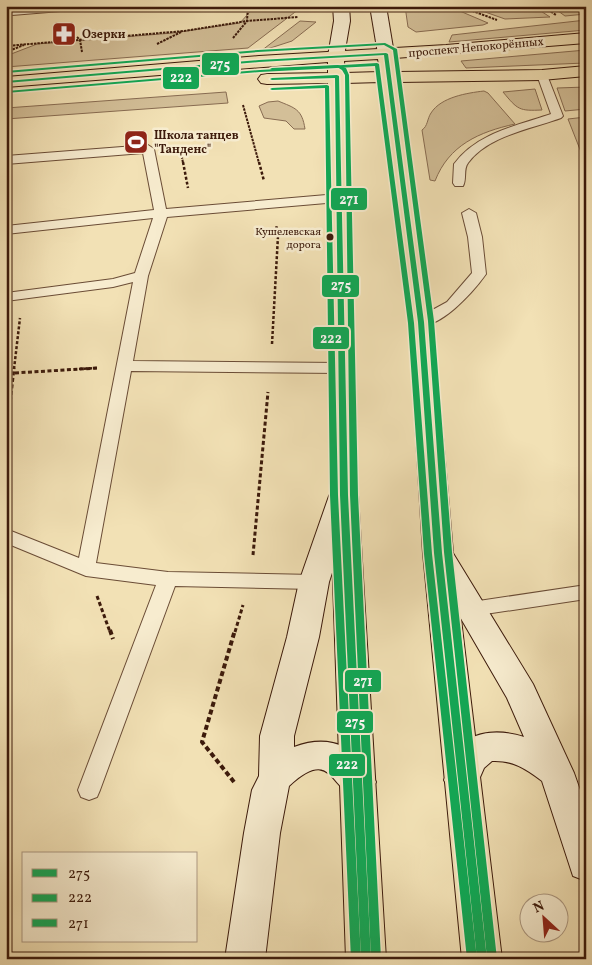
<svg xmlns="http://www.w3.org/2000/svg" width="592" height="965" font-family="Vollkorn,serif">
	<rect width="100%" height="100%" fill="#f2e1b5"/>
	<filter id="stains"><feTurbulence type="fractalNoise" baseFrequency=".004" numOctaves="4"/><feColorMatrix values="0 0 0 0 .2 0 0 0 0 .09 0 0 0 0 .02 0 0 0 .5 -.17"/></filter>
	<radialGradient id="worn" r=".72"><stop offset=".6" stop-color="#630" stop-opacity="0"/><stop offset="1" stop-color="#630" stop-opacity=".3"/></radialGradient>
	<!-- green -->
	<g fill="#d3bf98" stroke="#886c52">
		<polygon points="255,6 303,6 248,48 6,67 6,56 37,44 173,33 240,23"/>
		<polygon points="405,6 448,6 488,23 483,25 416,32 408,27"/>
		<polygon points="468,6 533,6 550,17 505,19"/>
		<polygon points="586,6 586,14 565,16 554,8"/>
		<polygon points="586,20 586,30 449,42 452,35"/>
		<polygon points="300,21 316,22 292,41 261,51"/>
		<polygon points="586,50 585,63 466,68 461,61"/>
		<polygon points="586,87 586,109 565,111 557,88"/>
		<path d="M535 89 542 110C519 111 518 110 503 92Z"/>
		<path d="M484 91 488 93 515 124C479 132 449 145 435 181L430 180 422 130C428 126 427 119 431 113 441 97 467 93 484 91Z"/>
		<polygon points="226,92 228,103 6,119 6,108"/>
		<path d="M278 101C295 108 302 109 305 129H294L286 121 264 118 259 106 268 102Z"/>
		<polygon points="586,117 586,152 581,152 568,119"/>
	</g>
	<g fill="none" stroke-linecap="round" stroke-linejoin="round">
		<defs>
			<g id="service">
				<polygon points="7,6 17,6 17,9 90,6 85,9 12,15 7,12"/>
				<path d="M542 72 547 75 563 116 561 118C531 129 487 136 468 163 463 169 467 179 463 186H455L453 183 454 164C477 133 516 126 551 114L537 75Z"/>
				<polygon points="148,145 154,149 166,209 338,194 344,198 338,202 167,217 148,276 133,361 341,363 349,368 341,373 131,371 96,563 168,572 314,575 321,577 324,582 321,587 314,589 175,586 100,790 97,797 89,800 81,797 78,790 156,585 86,576 6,543 6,529 79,558 133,282 113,287 6,301 6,293 113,279 135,273 153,218 6,234 6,226 154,210 143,153 6,164 6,156"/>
				<path d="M469 209 476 213 482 237 486 274C474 291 439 331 416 325L414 322 416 319 447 302 472 273 468 237 462 213Z"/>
				<polygon points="586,585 586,599 472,616 465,614 462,609 465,604 472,602"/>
			</g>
			<g id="secondary">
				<polygon points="333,6 349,6 350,21 344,56 342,60 330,60 328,56 334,21"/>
				<polygon points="370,6 386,6 394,54 392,58 380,58 378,54"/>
				<path d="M343 486 353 489 357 496 329 582 319 637 294 736V747C331 733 359 747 376 782L370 793C328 808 340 739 289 786L280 833 265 959H225L244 833 252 790 259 776 260 736 287 637 299 582 329 496 333 489Z"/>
				<path d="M438 542 448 545 533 684 574 773 586 807V881L573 876 542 781C526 769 513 760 492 761L484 768 474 791 462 795 450 791 444 780C449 770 451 756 459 748 474 729 503 730 524 737L507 698 423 553 428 545Z"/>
			</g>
			<path id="primary" d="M586 33V43L395 58 397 72 542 70 586 66V76L542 80 398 82 433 322 453 553 502 959H462L423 553 409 322 381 82 345 83 358 495 386 959H346L330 495 328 83 267 84 261 83 258 79 261 75 267 74 328 73V62L6 87V77L259 56 446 45ZM378 59 380 72 345 73 344 61Z"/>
		</defs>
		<!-- service casing -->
		<use href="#service" stroke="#6a4c36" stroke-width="2"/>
		<!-- secondary casing -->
		<use href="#secondary" stroke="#3c1a0b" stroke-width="2"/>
		<!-- primary casing -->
		<use href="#primary" stroke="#3c1a0b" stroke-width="2"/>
		<!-- path-far3 -->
		<g stroke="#3c1a0b" stroke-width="2" stroke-dasharray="2.5 1" stroke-linecap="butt">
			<polyline points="459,6 497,20"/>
			<polyline points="542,6 556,15"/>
			<polyline points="77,37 80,40 82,52"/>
			<polyline points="233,38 247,21 248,6"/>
			<polyline points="157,44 181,32"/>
			<polyline points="6,46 184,31 247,21 298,17"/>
			<polyline points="6,52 24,45"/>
			<polyline points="243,105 259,163"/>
			<polyline points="173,147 180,146 183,163"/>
		</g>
		<!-- path-far2 -->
		<g stroke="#3c1a0b" stroke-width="2.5" stroke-dasharray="3 2" stroke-linecap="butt">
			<polyline points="183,162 188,188"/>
			<polyline points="259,162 264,181"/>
			<polyline points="272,344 278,236 276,225"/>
			<polyline points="14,369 20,318"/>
			<polyline points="79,369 97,368"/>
		</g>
		<!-- path-far1 -->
		<g stroke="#3c1a0b" stroke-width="3" stroke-dasharray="4 2.5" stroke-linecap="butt">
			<polyline points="15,373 97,368"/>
			<polyline points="6,440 14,368"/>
			<polyline points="253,555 268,392"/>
			<polyline points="97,596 110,632"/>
			<polyline points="235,632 243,605"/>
		</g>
		<!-- path -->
		<g stroke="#3c1a0b" stroke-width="4" stroke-dasharray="5 3" stroke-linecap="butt">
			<polyline points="110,630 113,639"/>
			<polyline points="234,782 202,742 235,630"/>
		</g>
		<!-- service -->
		<use href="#service" fill="#f7eccf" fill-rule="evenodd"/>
		<!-- secondary -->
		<use href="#secondary" fill="#f7eccf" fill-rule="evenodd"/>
		<!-- primary -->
		<use href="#primary" fill="#f2e1b5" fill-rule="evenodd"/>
		<defs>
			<g id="bus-1">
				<polygon points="386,53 388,54 424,322 442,553 487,959 477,959 434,553 418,322 384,55 259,62 6,83 6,81 259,60"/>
				<polygon points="337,75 339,76 348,495 371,959 361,959 340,495 335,78 272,80 270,79 272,78"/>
			</g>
			<g id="bus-2">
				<polygon points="377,63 379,64 414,323 432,554 477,959 467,959 424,554 408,323 375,66 260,72 6,93 7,91 260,70"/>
				<polygon points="327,85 329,86 338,495 361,959 351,959 330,495 325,88 272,90 270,89 272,88"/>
			</g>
			<g id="bus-3">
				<polygon points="385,43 397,49 434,321 452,552 497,959 487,958 444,552 428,321 393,50 384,45 258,52 6,73 6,71 258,50"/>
				<polygon points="338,65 346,68 349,75 358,495 381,959 371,959 350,495 345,75 342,70 337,67 272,70 270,69 272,68"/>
			</g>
		</defs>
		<!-- bus-1 casing -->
		<use href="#bus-1" stroke="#f7eccf" stroke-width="3"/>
		<!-- bus-2 casing -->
		<use href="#bus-2" stroke="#f7eccf" stroke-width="3"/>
		<!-- bus-3 casing -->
		<use href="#bus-3" stroke="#f7eccf" stroke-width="3"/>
		<!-- bus-1 -->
		<use href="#bus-1" fill="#10a855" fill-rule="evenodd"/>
		<!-- bus-2 -->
		<use href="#bus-2" fill="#10a855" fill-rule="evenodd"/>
		<!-- bus-3 -->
		<use href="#bus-3" fill="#10a855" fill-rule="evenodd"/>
	</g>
	<!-- icons -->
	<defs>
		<symbol id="pharmacy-square" viewBox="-11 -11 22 22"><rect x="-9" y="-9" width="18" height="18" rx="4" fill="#8f2418" stroke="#f7eccf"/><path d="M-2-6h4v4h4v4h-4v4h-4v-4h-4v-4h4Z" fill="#fff"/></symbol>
		<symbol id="stadium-square" viewBox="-11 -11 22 22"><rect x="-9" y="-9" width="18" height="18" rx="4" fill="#8f2418" stroke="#f7eccf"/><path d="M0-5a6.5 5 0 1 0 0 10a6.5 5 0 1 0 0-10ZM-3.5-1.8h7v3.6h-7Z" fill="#fff"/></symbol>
	</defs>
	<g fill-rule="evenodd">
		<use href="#pharmacy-square" x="50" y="20" width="28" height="28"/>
		<use href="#stadium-square" x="122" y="128" width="28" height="28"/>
	</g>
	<!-- markers -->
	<circle fill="#3c1a0b" stroke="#f7eccf" stroke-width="2" cx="330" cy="237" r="4.5"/>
	<g text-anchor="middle" stroke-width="5" stroke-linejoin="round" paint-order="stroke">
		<!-- far-bus labels -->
		<g font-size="11" fill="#3c1a0b" stroke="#f7eccf" text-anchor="end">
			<text x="321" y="235">Кушелевская<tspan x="321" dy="13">дорога</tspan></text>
		</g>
		<!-- far-poi labels -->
		<g font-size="12" font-weight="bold" fill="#3c1a0b" stroke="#f7eccf" text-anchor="start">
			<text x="82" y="38">Озерки</text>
			<text x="154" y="139">Школа танцев<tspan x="154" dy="14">"Танденс"</tspan></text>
		</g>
		<!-- far-street labels -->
		<g font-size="12" fill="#3c1a0b" stroke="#f7eccf">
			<text transform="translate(476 47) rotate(-5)" y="4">проспект Непокорённых</text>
		</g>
	</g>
	<g stroke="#f7eccf" stroke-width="2">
		<rect x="201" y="52" width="39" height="24" rx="5" fill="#10a855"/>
		<rect x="162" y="66" width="38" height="24" rx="5" fill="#10a855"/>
		<rect x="330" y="187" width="38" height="24" rx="5" fill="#10a855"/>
		<rect x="321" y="274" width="39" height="24" rx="5" fill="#10a855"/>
		<rect x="312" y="326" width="38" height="24" rx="5" fill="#10a855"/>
		<rect x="344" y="669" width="38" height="24" rx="5" fill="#10a855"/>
		<rect x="336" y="710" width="38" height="24" rx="5" fill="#10a855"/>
		<rect x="328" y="753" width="38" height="24" rx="5" fill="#10a855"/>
	</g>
	<g font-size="14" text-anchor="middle" font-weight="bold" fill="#fff">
		<text x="220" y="69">275</text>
		<text x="181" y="82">222</text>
		<text x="349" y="204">271</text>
		<text x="341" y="290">275</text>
		<text x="331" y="343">222</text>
		<text x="363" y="686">271</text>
		<text x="355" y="727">275</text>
		<text x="347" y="769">222</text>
	</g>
	<!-- margin -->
	<rect width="592" height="965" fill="none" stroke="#f2e1b5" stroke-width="25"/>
	<rect x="8" y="8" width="577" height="950" fill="none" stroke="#3c1a0b" stroke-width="2.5"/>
	<rect x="12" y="12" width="567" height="940" fill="none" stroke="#3c1a0b"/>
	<!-- legend -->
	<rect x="22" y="852" width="175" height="90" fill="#f7eccf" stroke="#ac9881"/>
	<rect x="32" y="869" width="25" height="8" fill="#10a855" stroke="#ac9881"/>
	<text x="68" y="878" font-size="15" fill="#3c1a0b">275</text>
	<rect x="32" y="894" width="25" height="8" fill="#10a855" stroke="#ac9881"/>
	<text x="68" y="902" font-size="15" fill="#3c1a0b">222</text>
	<rect x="32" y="919" width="25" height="8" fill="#10a855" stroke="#ac9881"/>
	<text x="68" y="928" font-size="15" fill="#3c1a0b">271</text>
	<!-- north arrow -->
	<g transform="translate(544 918) rotate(334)"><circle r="24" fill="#f7eccf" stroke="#ac9881"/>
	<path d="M0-4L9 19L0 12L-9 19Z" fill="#8f2418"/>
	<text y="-8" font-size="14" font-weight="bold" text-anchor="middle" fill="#3c1a0b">N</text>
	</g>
	<rect width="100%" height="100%" filter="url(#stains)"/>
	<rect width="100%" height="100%" fill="url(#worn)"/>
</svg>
